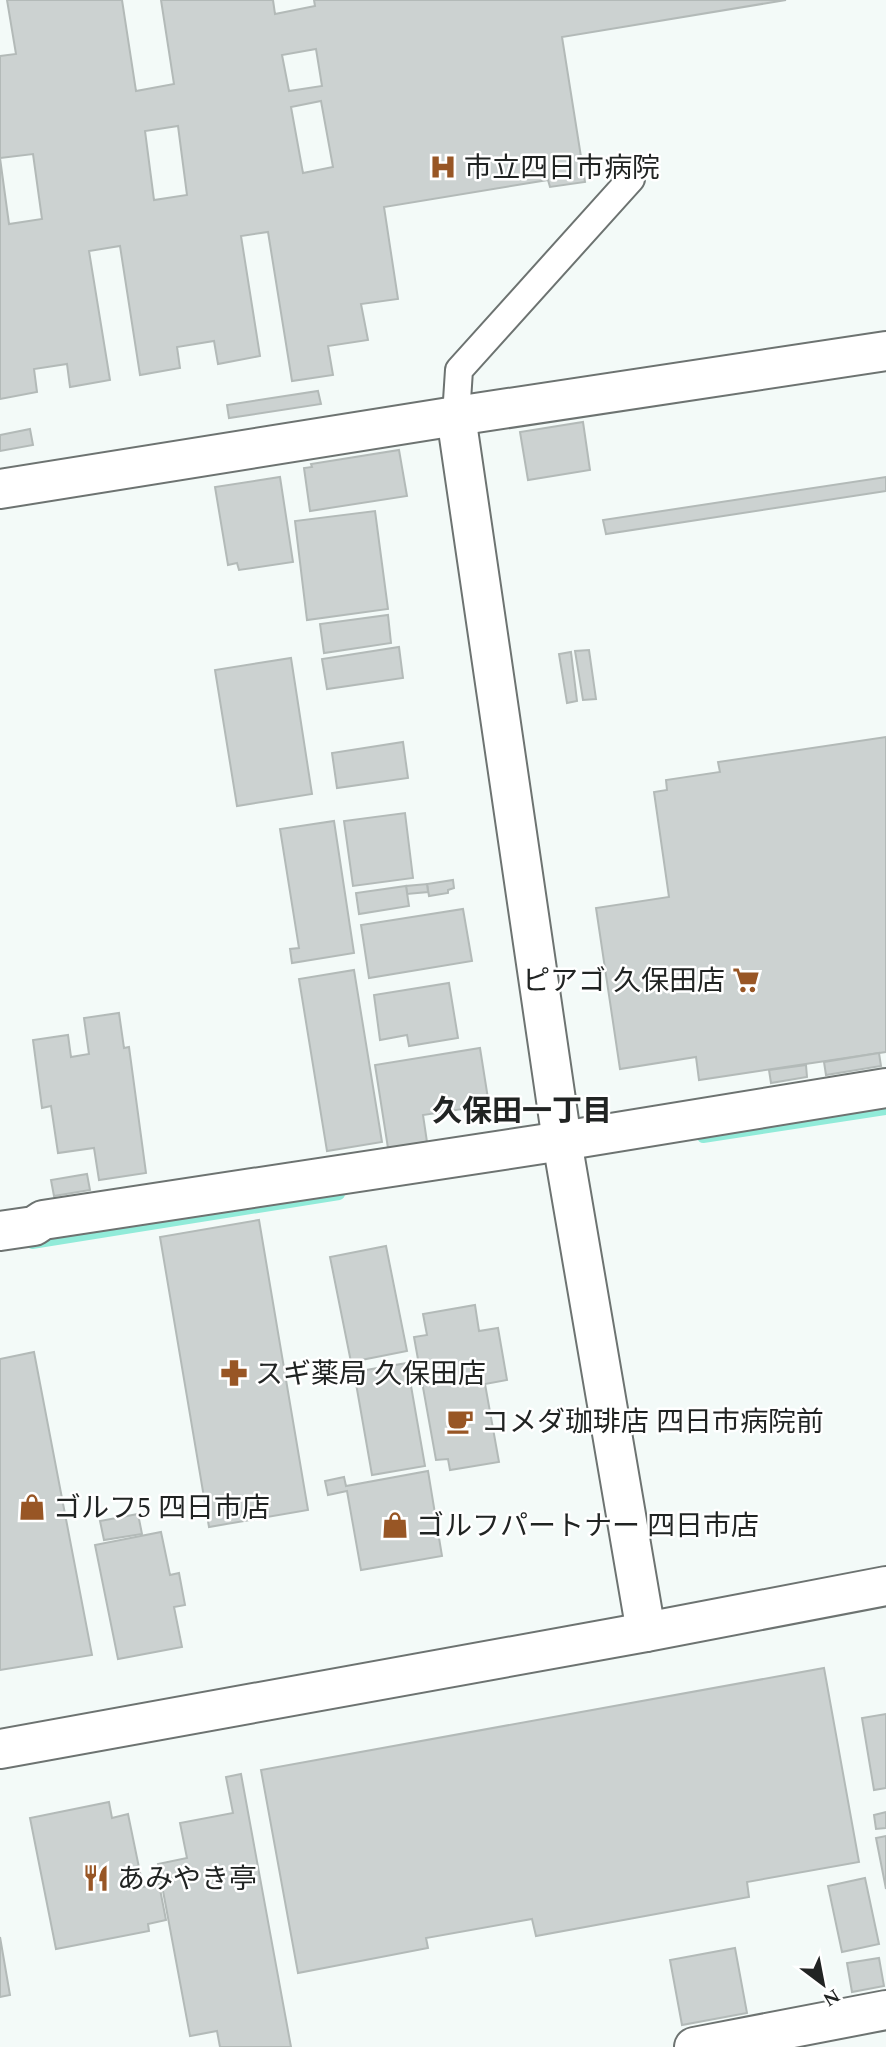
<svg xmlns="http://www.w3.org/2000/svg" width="886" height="2047" font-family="Spectral,'Noto Sans JP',serif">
	<rect width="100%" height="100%" fill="#f3faf8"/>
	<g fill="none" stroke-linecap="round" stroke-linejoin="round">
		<!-- stream -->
		<g stroke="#91ebd9" stroke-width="12">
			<polyline points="703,1137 886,1109"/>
			<polyline points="32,1243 339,1194"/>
		</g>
	</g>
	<!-- building -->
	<g fill="#ccd2d1" stroke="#b3bab8" stroke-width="2" fill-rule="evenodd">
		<path d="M7 0H122L136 91 174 84 161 0H273L275 14 315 6 314 0H786L562 37 585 182 550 187 548 180 384 207 398 299 361 304 368 340 328 346 333 375 292 381 268 232 241 236 260 356 218 364 214 341 177 347 180 368 140 375 120 246 89 251 110 380 70 387 67 364 34 369 37 392 0 399V56L16 54ZM316 49 322 86 289 91 282 55ZM321 101 333 167 303 173 291 107ZM178 126 187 195 154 200 145 131ZM33 154 42 219 9 224 0 158Z"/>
		<polygon points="318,391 321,404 229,418 227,405"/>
		<polygon points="583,422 590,470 528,480 520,432"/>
		<polygon points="30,429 33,445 0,451 0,435"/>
		<polygon points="399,450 407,496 310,511 304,468 312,467 311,464"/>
		<polygon points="280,477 293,562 239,570 237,563 228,565 215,487"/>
		<polygon points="886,477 886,491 606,534 603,520"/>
		<polygon points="375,511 388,609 307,620 295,521"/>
		<polygon points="388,615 391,643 324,653 320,624"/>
		<polygon points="399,647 403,678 327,689 322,659"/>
		<polygon points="589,650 596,699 583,700 575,651"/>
		<polygon points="571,652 577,701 567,703 559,654"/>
		<polygon points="291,658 312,794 237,806 215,670"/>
		<polygon points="886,737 886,1052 699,1080 696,1057 620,1069 596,908 669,897 654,792 667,790 666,780 720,772 718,762"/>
		<polygon points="403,742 408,778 337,788 332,753"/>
		<polygon points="405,813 413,878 353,886 344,821"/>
		<polygon points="334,821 354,953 292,963 290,949 299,948 280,829"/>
		<polygon points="453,880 454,888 448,890 448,893 429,896 427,884"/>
		<polygon points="427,884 428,892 407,894 406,886"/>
		<polygon points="406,886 409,906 359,914 356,893"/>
		<polygon points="463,909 472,961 369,978 361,925"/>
		<polygon points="354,970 382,1142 327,1151 299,979"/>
		<polygon points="449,983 458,1038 409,1046 407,1035 380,1040 374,995"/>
		<polygon points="119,1013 124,1048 129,1047 146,1173 99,1180 94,1148 58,1153 51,1106 42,1108 33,1040 68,1035 71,1057 89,1054 84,1018"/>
		<polygon points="480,1048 489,1105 423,1115 427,1142 388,1148 375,1065"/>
		<polygon points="879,1053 881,1066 826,1075 824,1062"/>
		<polygon points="806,1065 807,1077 771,1083 769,1070"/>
		<polygon points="87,1174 90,1190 54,1196 51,1180"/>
		<polygon points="259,1220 308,1510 209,1527 160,1237"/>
		<polygon points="386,1246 407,1351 351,1362 330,1257"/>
		<polygon points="475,1305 479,1331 498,1328 507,1380 485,1384 499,1462 450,1470 448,1459 436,1460 414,1337 427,1335 423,1314"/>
		<polygon points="34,1352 92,1655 0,1670 0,1359"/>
		<polygon points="407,1363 425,1466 372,1475 354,1372"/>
		<polygon points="428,1471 442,1556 361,1570 347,1491 328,1495 325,1481 344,1477 346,1486"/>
		<polygon points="138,1514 142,1534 104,1540 100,1521"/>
		<polygon points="161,1532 170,1575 179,1573 185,1605 174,1607 182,1647 118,1659 95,1545"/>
		<polygon points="824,1668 859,1862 747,1882 749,1897 536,1936 532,1919 426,1938 428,1948 298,1973 261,1770"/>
		<polygon points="886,1714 886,1788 874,1790 862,1718"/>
		<polygon points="241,1774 291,2047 220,2047 217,2031 190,2036 158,1864 187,1858 180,1823 233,1813 226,1777"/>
		<polygon points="109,1802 112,1818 128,1814 143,1887 159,1884 166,1920 148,1924 149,1931 56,1949 30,1818"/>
		<polygon points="886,1812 886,1828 876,1829 874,1815"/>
		<polygon points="886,1836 886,1889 876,1838"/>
		<polygon points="865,1878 879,1944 842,1952 828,1886"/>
		<polygon points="0,1937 10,1995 0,1997"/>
		<polygon points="735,1948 747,2013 682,2025 670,1960"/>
		<polygon points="879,1958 884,1986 852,1992 847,1963"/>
	</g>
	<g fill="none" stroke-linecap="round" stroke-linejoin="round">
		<defs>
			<polyline id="service" points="456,416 459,370 631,179"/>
			<g id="minor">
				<polyline points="0,489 456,416 886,351"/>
				<polyline points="0,1231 34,1226 43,1220 562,1141 886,1088"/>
				<polyline points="694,2047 886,2010"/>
			</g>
			<g id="tertiary">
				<polyline points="456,416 562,1141 646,1632"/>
				<polyline points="0,1749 646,1632 886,1586"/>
			</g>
		</defs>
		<!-- service casing -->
		<use href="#service" stroke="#6d7371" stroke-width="30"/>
		<!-- minor casing -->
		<use href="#minor" stroke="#6d7371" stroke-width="42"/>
		<!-- tertiary casing -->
		<use href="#tertiary" stroke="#6d7371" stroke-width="42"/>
		<!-- service -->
		<use href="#service" stroke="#fff" stroke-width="26"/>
		<!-- minor -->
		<use href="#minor" stroke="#fff" stroke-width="38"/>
		<!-- tertiary -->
		<use href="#tertiary" stroke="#fff" stroke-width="38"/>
	</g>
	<!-- icons -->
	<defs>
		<symbol id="hospital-bare" viewBox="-9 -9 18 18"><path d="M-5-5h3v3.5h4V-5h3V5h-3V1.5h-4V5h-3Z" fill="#985625" stroke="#fff" stroke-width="2.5" paint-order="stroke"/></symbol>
		<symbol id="supermarket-bare" viewBox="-9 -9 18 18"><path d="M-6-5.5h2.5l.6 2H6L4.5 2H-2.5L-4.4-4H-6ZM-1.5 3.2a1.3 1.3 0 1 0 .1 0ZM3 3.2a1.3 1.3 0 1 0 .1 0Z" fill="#985625" stroke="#fff" stroke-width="2.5" paint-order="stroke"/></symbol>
		<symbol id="pharmacy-bare" viewBox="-9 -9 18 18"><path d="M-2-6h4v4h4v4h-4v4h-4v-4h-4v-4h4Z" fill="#985625" stroke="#fff" stroke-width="2.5" paint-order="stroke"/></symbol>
		<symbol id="cafe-bare" viewBox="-9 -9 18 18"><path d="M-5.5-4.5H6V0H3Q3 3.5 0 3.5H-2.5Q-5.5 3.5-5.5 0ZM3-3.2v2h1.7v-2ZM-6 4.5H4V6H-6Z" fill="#985625" stroke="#fff" stroke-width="2.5" paint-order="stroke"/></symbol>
		<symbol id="shop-bare" viewBox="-9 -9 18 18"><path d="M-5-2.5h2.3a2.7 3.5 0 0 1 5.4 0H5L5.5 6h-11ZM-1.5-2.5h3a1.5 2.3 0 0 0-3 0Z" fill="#985625" stroke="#fff" stroke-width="2.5" paint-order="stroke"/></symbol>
		<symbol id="restaurant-bare" viewBox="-9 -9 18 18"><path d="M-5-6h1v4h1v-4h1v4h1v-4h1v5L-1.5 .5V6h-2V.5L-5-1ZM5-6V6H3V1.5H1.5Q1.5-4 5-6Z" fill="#985625" stroke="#fff" stroke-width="2.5" paint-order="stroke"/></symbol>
	</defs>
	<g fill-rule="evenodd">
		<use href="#hospital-bare" x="424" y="148" width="38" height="38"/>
		<use href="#supermarket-bare" x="727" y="961" width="38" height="38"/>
		<use href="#pharmacy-bare" x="215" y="1354" width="38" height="38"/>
		<use href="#cafe-bare" x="441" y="1402" width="38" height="38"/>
		<use href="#shop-bare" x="13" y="1488" width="38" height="38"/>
		<use href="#shop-bare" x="376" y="1506" width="38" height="38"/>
		<use href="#restaurant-bare" x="77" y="1859" width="38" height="38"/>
	</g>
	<g text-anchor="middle" stroke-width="5" stroke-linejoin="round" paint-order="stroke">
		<!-- poi labels -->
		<g font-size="28" fill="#212423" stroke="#fff" text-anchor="start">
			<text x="464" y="177">市立四日市病院</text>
			<text x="725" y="990" text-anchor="end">ピアゴ 久保田店</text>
			<text x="255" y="1383">スギ薬局 久保田店</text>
			<text x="481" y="1431">コメダ珈琲店 四日市病院前</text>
			<text x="53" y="1517">ゴルフ5 四日市店</text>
			<text x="416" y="1535">ゴルフパートナー 四日市店</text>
			<text x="117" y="1888">あみやき亭</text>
		</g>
		<!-- neighbourhood labels -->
		<g font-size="30" font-weight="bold" fill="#212423" stroke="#fff">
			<text x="522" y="1121">久保田一丁目</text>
		</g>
	</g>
	<!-- north arrow -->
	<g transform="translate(823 1984) rotate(148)" stroke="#ffffff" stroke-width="5" paint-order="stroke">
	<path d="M0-5L12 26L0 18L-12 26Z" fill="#212423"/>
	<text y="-10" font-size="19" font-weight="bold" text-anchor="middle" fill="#212423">N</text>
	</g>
</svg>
